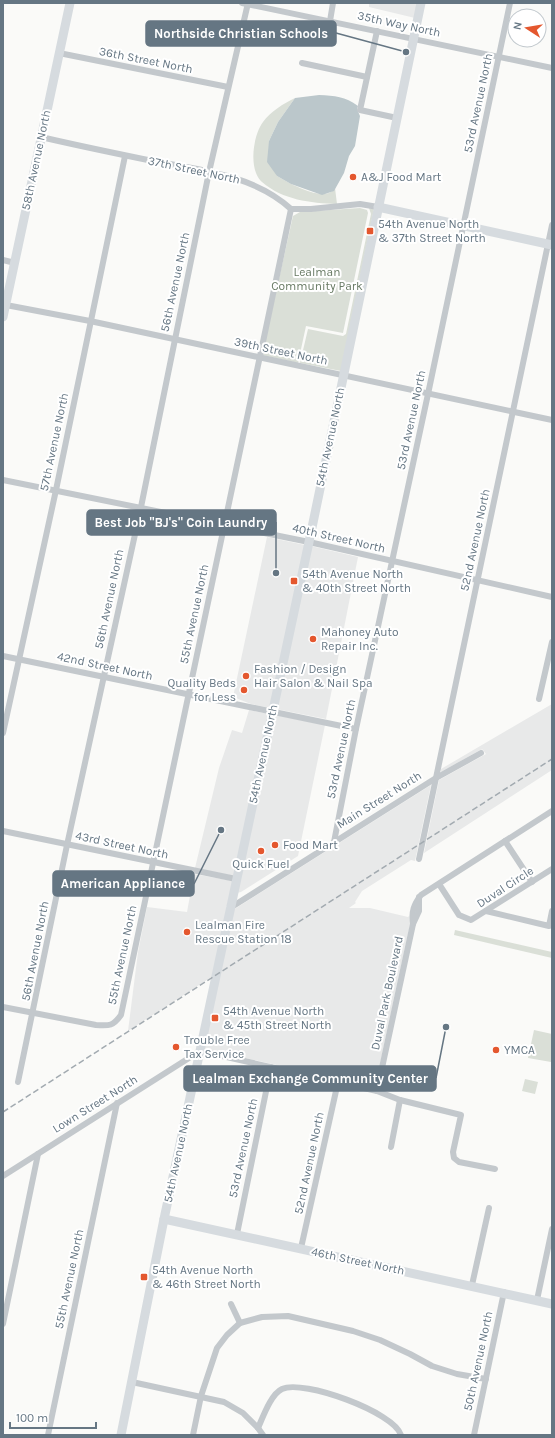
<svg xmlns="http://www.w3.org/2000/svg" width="555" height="1438" font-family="Karla,sans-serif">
	<rect width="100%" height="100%" fill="#fafaf8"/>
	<!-- built -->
	<g fill="#e8e9e9">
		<polygon points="369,3 418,3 415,18 369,7"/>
		<polygon points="267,537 305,545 270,708 251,704 233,697"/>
		<polygon points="311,546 358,557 326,719 276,709"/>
		<polygon points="552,704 552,770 424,853 439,780 486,754 482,749 441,772 441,769"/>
		<polygon points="249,710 269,714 234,876 195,868 219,768 232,730 242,733"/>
		<polygon points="275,715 325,725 298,856 241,892 237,893"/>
		<polygon points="431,785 415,861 411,860 362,891 355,902 356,903 349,908 370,908 408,917 409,916 410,925 375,1087 204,1049 233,910"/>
		<polygon points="194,874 233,881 227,906 226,907 227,908 213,976 128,1031 138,952 147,907 187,912"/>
	</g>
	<!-- green -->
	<g fill="#dadfd7">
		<path d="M295 98 278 122 269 141 277 176C289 183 325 204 335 188L337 204C310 203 283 200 262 182 248 170 253 135 263 122 271 111 283 104 295 98Z"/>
		<polygon points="360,208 367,210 368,213 343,333 306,326 298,363 262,355 293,216 300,212"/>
		<polygon points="369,208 374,209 341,371 300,363 308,329 343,336 346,334 371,214"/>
		<polygon points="455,930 552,952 552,958 454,935"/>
		<polygon points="534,1030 552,1034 551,1062 528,1058"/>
		<polygon points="525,1079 538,1082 535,1094 522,1091"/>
	</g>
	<!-- water -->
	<path fill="#bbc7cb" d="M319 95C335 96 345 96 358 106L357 109 360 116 355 146 349 156 344 173 334 191 322 195 291 184 277 176 267 162 269 141 278 122 295 98Z"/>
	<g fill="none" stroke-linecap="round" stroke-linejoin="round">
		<!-- street -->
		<g stroke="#c3c8cc" stroke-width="6">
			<polyline points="242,3 552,68"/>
			<polyline points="330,21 333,3"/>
			<polyline points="377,31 360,110 397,118"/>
			<polyline points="59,53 228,87"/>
			<polyline points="302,63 367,77"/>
			<path d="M41 137C75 145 109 152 143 159 193 169 252 173 291 209H311L360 204 378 207"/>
			<polyline points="3,260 15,263"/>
			<polyline points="6,305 90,321 552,420"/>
			<polyline points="3,480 309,542 552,597"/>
			<polyline points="3,656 356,729"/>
			<polyline points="539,699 552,642"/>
			<polyline points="3,733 56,490 125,156"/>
			<polyline points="3,831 236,879"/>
			<polyline points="505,841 532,882"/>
			<polyline points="334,842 356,729 428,394 510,3"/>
			<polyline points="419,859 552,225"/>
			<polyline points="439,884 459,915 471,920 552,869"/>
			<polyline points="230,908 436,778 481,753"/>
			<polyline points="486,911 549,926 552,911"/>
			<path d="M413 924C411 912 414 904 421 895L552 811"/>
			<path d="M3 1007 96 1025C110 1026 113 1026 121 1015L291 209"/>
			<polyline points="18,1082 67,845 141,507 209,172 248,3"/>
			<polyline points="377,1091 413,924 419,911 419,897"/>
			<polyline points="391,1147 400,1100"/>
			<polyline points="3,1176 200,1051 377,1091 400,1100 461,1115 453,1152 454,1158 459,1162 495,1169"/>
			<polyline points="237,1234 271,1067"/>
			<polyline points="301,1248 338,1082"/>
			<polyline points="472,1285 489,1208"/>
			<polyline points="537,1300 552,1229"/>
			<polyline points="231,1304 240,1323"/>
			<polyline points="3,1324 38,1154"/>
			<polyline points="132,1382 224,1402 243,1413 258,1428 263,1435"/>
			<path d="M258 1428C263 1417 271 1394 282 1389 303 1379 394 1412 401 1435"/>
			<polyline points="48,1435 117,1103"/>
			<polyline points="193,1435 201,1396 217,1348 227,1335 240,1323 262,1317 288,1316 353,1331 380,1340 410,1354 432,1366 457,1374 486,1379"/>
			<polyline points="474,1435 504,1292"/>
		</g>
		<!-- secondary -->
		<g stroke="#d6dbdf" stroke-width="9">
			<polyline points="378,207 552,245"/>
			<polyline points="3,317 70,3"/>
			<polyline points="164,1219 552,1304"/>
			<polyline points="121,1435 164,1219 309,542 421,3"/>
		</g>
		<!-- rail -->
		<polyline stroke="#a2aab0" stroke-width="1.5" stroke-dasharray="6 3" stroke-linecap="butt" points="3,1112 552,759"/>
	</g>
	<!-- markers -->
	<g fill="#e4572e" stroke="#fff" stroke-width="1.5">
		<circle cx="353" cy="177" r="4"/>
		<rect x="366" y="227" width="8" height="8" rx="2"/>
		<rect x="290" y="577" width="8" height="8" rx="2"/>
		<circle cx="313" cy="639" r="4"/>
		<circle cx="246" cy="676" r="4"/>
		<circle cx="244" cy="690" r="4"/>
		<circle cx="275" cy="845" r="4"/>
		<circle cx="261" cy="851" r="4"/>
		<circle cx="187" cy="932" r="4"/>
		<rect x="211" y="1014" width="8" height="8" rx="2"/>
		<circle cx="176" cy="1047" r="4"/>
		<circle cx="496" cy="1050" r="4"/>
		<rect x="140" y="1273" width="8" height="8" rx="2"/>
	</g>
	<g text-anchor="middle" stroke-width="4" stroke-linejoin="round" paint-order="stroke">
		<!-- street labels -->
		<g font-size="12" fill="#657683" stroke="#fff">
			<text transform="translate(399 24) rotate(12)" y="4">35th Way North</text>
			<text transform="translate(146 60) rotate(11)" y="4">36th Street North</text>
			<text transform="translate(478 103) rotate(-78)" y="4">53rd Avenue North</text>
			<text transform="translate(36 160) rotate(-78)" y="4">58th Avenue North</text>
			<text transform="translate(194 170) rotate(12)" y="4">37th Street North</text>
			<text transform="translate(175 282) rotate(-78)" y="4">56th Avenue North</text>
			<text transform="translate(281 351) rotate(12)" y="4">39th Street North</text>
			<text transform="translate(411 420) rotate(-78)" y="4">53rd Avenue North</text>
			<text transform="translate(330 437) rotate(-78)" y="4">54th Avenue North</text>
			<text transform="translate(54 442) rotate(-78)" y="4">57th Avenue North</text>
			<text transform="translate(339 538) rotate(13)" y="4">40th Street North</text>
			<text transform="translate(475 540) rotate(-78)" y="4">52nd Avenue North</text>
			<text transform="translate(109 599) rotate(-78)" y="4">56th Avenue North</text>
			<text transform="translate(194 614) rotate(-78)" y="4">55th Avenue North</text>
			<text transform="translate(105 666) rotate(12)" y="4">42nd Street North</text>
			<text transform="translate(341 749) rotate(-78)" y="4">53rd Avenue North</text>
			<text transform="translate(263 754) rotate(-78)" y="4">54th Avenue North</text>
			<text transform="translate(379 800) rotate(-32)" y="4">Main Street North</text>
			<text transform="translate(122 845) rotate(12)" y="4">43rd Street North</text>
			<text transform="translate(505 887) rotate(-33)" y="4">Duval Circle</text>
			<text transform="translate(35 951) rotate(-79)" y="4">56th Avenue North</text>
			<text transform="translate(122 955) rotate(-78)" y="4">55th Avenue North</text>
			<text transform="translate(387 993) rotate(-78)" y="4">Duval Park Boulevard</text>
			<text transform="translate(95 1104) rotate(-32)" y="4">Lown Street North</text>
			<text transform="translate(243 1148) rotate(-78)" y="4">53rd Avenue North</text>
			<text transform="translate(178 1153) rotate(-78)" y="4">54th Avenue North</text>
			<text transform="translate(309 1163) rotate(-78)" y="4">52nd Avenue North</text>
			<text transform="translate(358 1261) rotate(12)" y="4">46th Street North</text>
			<text transform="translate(69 1279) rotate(-78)" y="4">55th Avenue North</text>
			<text transform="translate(478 1361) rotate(-78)" y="4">50th Avenue North</text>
		</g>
		<!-- poi labels -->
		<g font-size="12" fill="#657683" stroke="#fff" text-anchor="start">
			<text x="361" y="181">A&amp;J Food Mart</text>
			<text x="378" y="228">54th Avenue North<tspan x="378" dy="14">&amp; 37th Street North</tspan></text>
			<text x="302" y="578">54th Avenue North<tspan x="302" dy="14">&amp; 40th Street North</tspan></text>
			<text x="321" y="636">Mahoney Auto<tspan x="321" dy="14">Repair Inc.</tspan></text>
			<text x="254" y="673">Fashion / Design<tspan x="254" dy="14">Hair Salon &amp; Nail Spa</tspan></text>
			<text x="236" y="687" text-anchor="end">Quality Beds<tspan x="236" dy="14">for Less</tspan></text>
			<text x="283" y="849">Food Mart</text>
			<text x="261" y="868" text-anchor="middle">Quick Fuel</text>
			<text x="195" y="929">Lealman Fire<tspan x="195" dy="14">Rescue Station 18</tspan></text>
			<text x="223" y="1015">54th Avenue North<tspan x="223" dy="14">&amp; 45th Street North</tspan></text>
			<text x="184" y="1044">Trouble Free<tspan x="184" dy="14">Tax Service</tspan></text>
			<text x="504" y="1054">YMCA</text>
			<text x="152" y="1274">54th Avenue North<tspan x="152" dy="14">&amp; 46th Street North</tspan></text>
		</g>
		<!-- park labels -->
		<g font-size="12" fill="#687a64" stroke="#fff">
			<text x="317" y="276">Lealman<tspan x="317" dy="14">Community Park</tspan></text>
		</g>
	</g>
	<!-- callouts -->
	<path fill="none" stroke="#657683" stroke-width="1.5" d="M406 52L336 33M276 573L276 522M221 830L194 884M446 1027L436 1078"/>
	<g fill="#657683" stroke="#fff" stroke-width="1.5">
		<circle cx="406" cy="52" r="4"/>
		<circle cx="276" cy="573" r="4"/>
		<circle cx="221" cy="830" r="4"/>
		<circle cx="446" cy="1027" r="4"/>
	</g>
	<g fill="#657683" stroke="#657683" stroke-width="1.5">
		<rect x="146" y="21" width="190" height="25" rx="4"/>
		<rect x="87" y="510" width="189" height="25" rx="4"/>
		<rect x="53" y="871" width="141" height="25" rx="4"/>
		<rect x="184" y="1066" width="252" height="25" rx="4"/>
	</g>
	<g font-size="13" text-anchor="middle" font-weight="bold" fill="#fff">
		<text x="241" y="38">Northside Christian Schools</text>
		<text x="181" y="527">Best Job "BJ's" Coin Laundry</text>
		<text x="123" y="888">American Appliance</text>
		<text x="310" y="1083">Lealman Exchange Community Center</text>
	</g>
	<!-- border -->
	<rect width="555" height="1438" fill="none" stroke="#657683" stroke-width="8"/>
	<!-- north arrow -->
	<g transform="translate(527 28) rotate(282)"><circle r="19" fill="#ffffff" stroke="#c1c8cd"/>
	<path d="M0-3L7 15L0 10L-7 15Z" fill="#e4572e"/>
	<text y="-6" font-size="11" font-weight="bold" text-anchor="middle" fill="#657683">N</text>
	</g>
	<!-- scale -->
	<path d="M10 1422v6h86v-6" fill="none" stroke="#657683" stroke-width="2"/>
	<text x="16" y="1422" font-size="12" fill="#657683" stroke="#ffffff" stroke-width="3" paint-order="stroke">100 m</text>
</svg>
